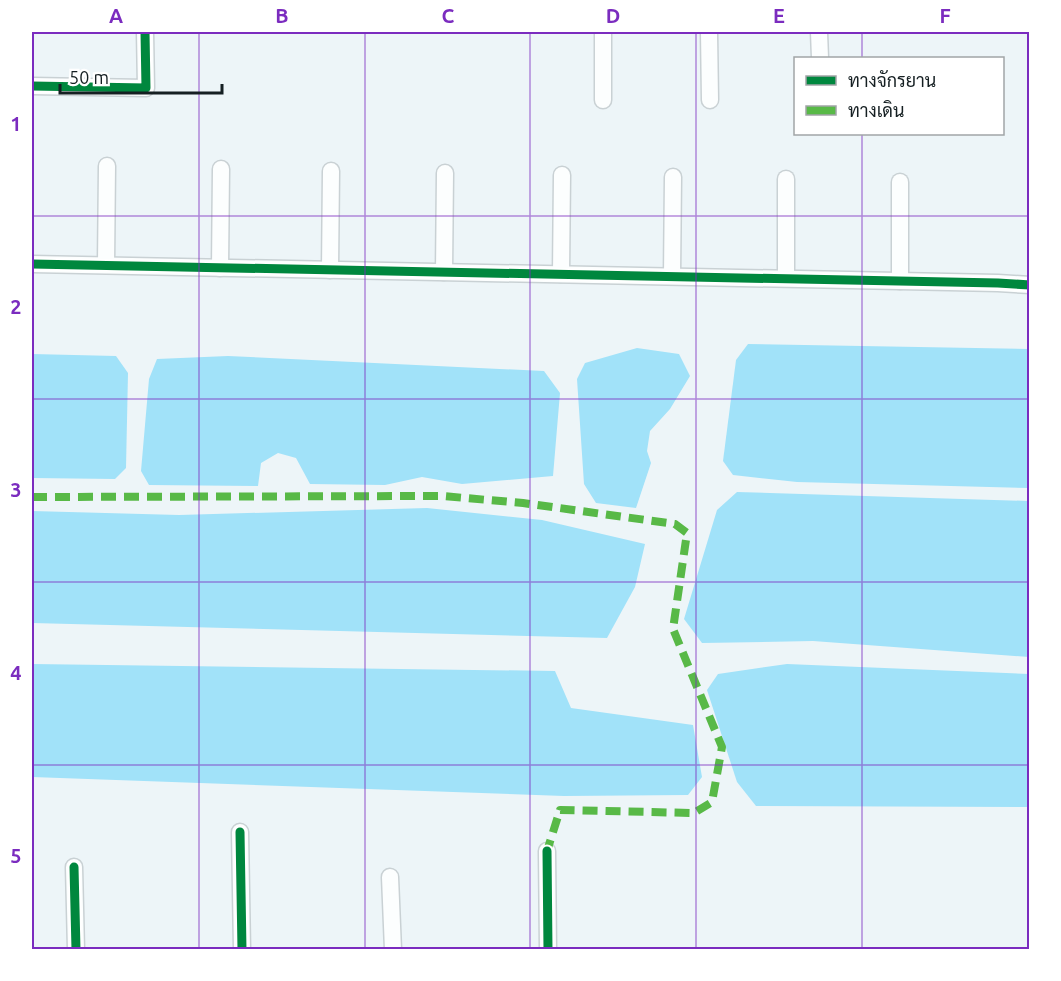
<svg xmlns="http://www.w3.org/2000/svg" width="1061" height="981" font-family="Ubuntu,Sarabun,sans-serif">
	<rect width="100%" height="100%" fill="#edf5f8"/>
	<!-- water -->
	<g fill="#a1e2f9">
		<polygon points="748,344 1029,349 1029,488 797,482 733,475 723,461 736,360"/>
		<polygon points="637,348 679,354 690,376 670,409 650,431 647,451 651,463 636,508 596,503 584,484 577,379 585,363"/>
		<polygon points="32,354 116,356 128,373 126,468 115,479 32,478"/>
		<polygon points="228,356 544,371 560,393 553,476 462,484 422,477 385,485 310,484 296,458 278,453 261,463 258,486 149,485 141,471 149,379 157,359"/>
		<polygon points="737,492 1029,501 1029,657 813,641 702,643 684,619 717,510"/>
		<polygon points="427,508 542,520 645,544 635,587 607,638 32,623 32,511 179,515"/>
		<polygon points="32,664 555,671 571,708 693,725 702,777 688,795 564,796 32,777"/>
		<polygon points="787,664 1029,674 1029,807 756,806 737,782 707,690 718,674"/>
	</g>
	<g fill="none" stroke-linecap="round" stroke-linejoin="round">
		<defs>
			<g id="street">
				<polyline points="709,32 710,100"/>
				<polyline points="819,32 820,58"/>
				<polyline points="32,86 146,88 145,32"/>
				<polyline points="603,100 603,32"/>
				<polyline points="32,264 998,283 1030,285"/>
				<polyline points="106,265 107,166"/>
				<polyline points="220,268 221,169"/>
				<polyline points="330,270 331,171"/>
				<polyline points="444,272 445,173"/>
				<polyline points="561,274 562,175"/>
				<polyline points="672,276 673,177"/>
				<polyline points="786,278 786,179"/>
				<polyline points="900,281 900,182"/>
				<polyline points="240,832 242,950"/>
				<polyline points="547,851 548,950"/>
				<polyline points="74,867 76,950"/>
				<polyline points="390,877 393,950"/>
			</g>
		</defs>
		<!-- street casing -->
		<use href="#street" stroke="#c9d1d4" stroke-width="19"/>
		<!-- street -->
		<use href="#street" stroke="#fcfefe" stroke-width="16"/>
		<!-- quiet -->
		<polyline stroke="#58b947" stroke-width="8" stroke-dasharray="15 8" stroke-linecap="butt" points="32,497 442,496 523,503 675,524 687,533 673,629 722,747 712,802 694,813 560,810 547,851"/>
		<defs>
			<g id="cycleway">
				<polyline points="32,86 146,88 145,32"/>
				<polyline points="32,264 998,283 1030,285"/>
				<polyline points="240,832 242,950"/>
				<polyline points="547,851 548,950"/>
				<polyline points="74,867 76,950"/>
			</g>
		</defs>
		<!-- cycleway casing -->
		<use href="#cycleway" stroke="#fff" stroke-width="13"/>
		<!-- cycleway -->
		<use href="#cycleway" stroke="#00873e" stroke-width="9"/>
	</g>
	<!-- grid -->
	<path fill="none" stroke="#7b2cbf" stroke-width="1.5" stroke-opacity="0.55" d="M199 32V950M365 32V950M530 32V950M696 32V950M862 32V58M862 134V950M32 216H1030M32 399H1030M32 582H1030M32 765H1030"/>
	<!-- border -->
	<rect width="1061" height="981" fill="none" stroke="#ffffff" stroke-width="66"/>
	<!-- legend -->
	<rect x="794" y="57" width="210" height="78" fill="#ffffff" stroke="#a1a5a7" stroke-width="1.5"/>
	<rect x="806" y="76" width="30" height="9" fill="#00873e" stroke="#a1a5a7" stroke-width="1.5"/>
	<text x="848" y="87" font-size="18" fill="#151f22">ทางจักรยาน</text>
	<rect x="806" y="106" width="30" height="9" fill="#58b947" stroke="#a1a5a7" stroke-width="1.5"/>
	<text x="848" y="117" font-size="18" fill="#151f22">ทางเดิน</text>
	<!-- scale -->
	<path d="M60 84v9h162v-9" fill="none" stroke="#151f22" stroke-width="3"/>
	<text x="69" y="84" font-size="18" fill="#151f22" stroke="#ffffff" stroke-width="4.5" paint-order="stroke">50 m</text>
	<rect x="33" y="33" width="995" height="915" fill="none" stroke="#7b2cbf" stroke-width="2"/>
	<g font-size="20" text-anchor="middle" font-weight="bold" fill="#7b2cbf">
		<text x="116" y="23">A</text>
		<text x="282" y="23">B</text>
		<text x="448" y="23">C</text>
		<text x="613" y="23">D</text>
		<text x="779" y="23">E</text>
		<text x="945" y="23">F</text>
		<text x="16" y="131">1</text>
		<text x="16" y="314">2</text>
		<text x="16" y="497">3</text>
		<text x="16" y="680">4</text>
		<text x="16" y="863">5</text>
	</g>
</svg>
